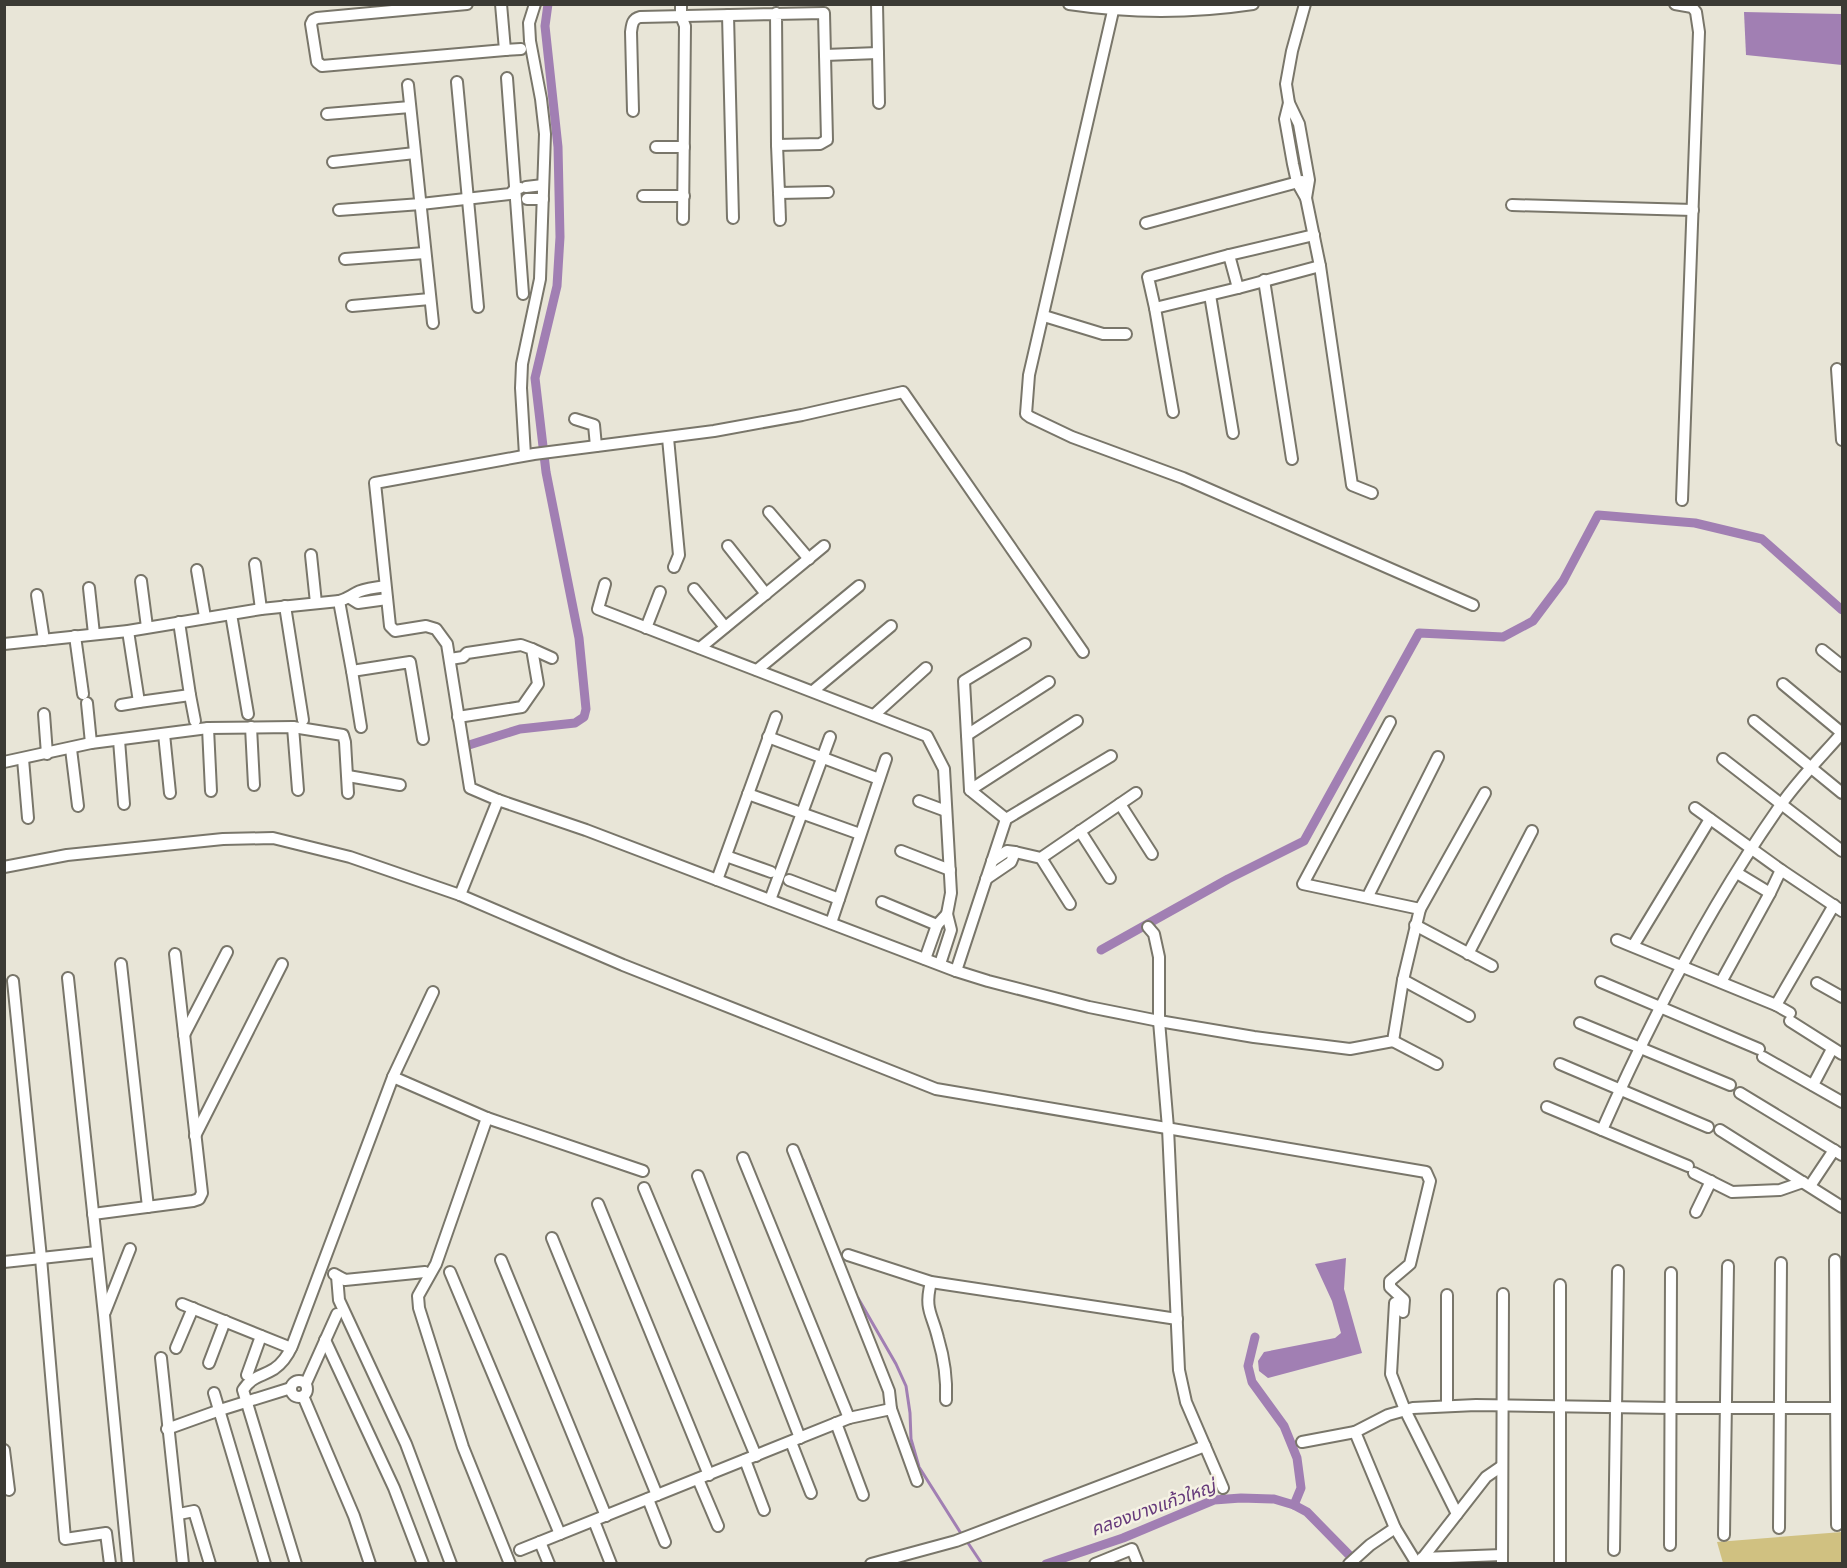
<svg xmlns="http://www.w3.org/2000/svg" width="1847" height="1568" font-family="'Fira Sans','Noto Sans Thai',sans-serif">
	<rect width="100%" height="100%" fill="#e8e5d7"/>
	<!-- green -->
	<polygon fill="#d0c181" points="1842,1532 1842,1563 1723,1563 1717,1542"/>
	<!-- water -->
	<g fill="#a17fb3">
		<polygon points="1744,12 1842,14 1842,65 1746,55"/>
		<polygon points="1346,1258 1344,1289 1362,1353 1268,1378 1259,1371 1258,1361 1264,1352 1335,1338 1341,1333 1332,1301 1315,1264"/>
	</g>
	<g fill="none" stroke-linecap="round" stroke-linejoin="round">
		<!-- stream -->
		<g stroke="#a17fb3" stroke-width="3">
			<polyline points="803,1160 833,1237"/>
			<polyline points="858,1298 896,1364 906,1386 910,1413 911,1439 919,1467 962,1535"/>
			<polyline points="966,1540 982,1564"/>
		</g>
		<!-- canal -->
		<g stroke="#a17fb3" stroke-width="9">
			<polyline points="469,745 520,729 575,723 584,717 586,709 579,638 546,472 535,378 557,286 560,237 558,147 545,26 548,4"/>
			<polyline points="1101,950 1228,879 1304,841 1419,633 1503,637 1533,621 1563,581 1598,515 1695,523 1762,539 1842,610"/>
			<polyline points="1255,1337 1248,1366 1252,1382 1284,1426 1297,1458 1301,1488 1294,1505"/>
			<polyline points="1046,1564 1123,1538 1214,1500 1241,1498 1274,1499 1294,1505 1307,1512 1358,1564"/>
		</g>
		<defs>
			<g id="minor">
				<polyline points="467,4 317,18 313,20 311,24 317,62 322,66 505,50 501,4"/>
				<polyline points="681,4 681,16 685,26 683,219"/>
				<polyline points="877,4 879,103"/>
				<path d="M1069 4C1129 13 1193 13 1253 4"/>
				<polyline points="1305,4 1292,51 1286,84 1289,103 1299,124 1309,180 1306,198"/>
				<polyline points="1675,4 1692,7 1696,12 1699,32 1682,500"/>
				<polyline points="1113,11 1029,375 1026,414 1030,417 1072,437 1183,478 1473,605"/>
				<polyline points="728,15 733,218"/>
				<polyline points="505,50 521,49"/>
				<polyline points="825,55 878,53"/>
				<polyline points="507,78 523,294"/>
				<polyline points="457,82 478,307"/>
				<polyline points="408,85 433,323"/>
				<path d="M633 111 631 32C632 25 632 19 640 17L824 13 827 140 820 144 777 145 776 13"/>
				<polyline points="327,114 410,107"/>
				<polyline points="777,145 779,193 828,192"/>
				<polyline points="656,147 684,147"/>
				<polyline points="333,162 415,153"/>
				<polyline points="526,187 543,185"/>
				<polyline points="779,193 780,220"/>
				<polyline points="643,196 684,196"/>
				<polyline points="527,199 543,199"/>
				<polyline points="1512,205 1693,210"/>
				<polyline points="339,210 421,204 510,194 516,188 520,188"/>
				<polyline points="1146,223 1302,181"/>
				<polyline points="1229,255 1314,235"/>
				<polyline points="345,259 425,253"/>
				<polyline points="1320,266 1352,485 1372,493"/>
				<polyline points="1264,280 1292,459"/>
				<polyline points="1210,295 1233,433"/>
				<polyline points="352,306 430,299"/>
				<polyline points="1155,308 1238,288"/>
				<polyline points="1044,316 1103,334 1126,334"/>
				<polyline points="1837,369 1842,440"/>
				<polyline points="1173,412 1155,308 1148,277 1229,255 1238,288 1320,266 1306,198 1297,182 1293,164 1285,119 1289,103"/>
				<polyline points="575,419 594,425 596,446"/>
				<polyline points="668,438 679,555 674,567"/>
				<polyline points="525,455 521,388 522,364 540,279 545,134 541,99 530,41 529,23 535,4"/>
				<polyline points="769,512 809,559"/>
				<polyline points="728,546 766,594"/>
				<polyline points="311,555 316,603"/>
				<polyline points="255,564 261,609"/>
				<polyline points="197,570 205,617"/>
				<polyline points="141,581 147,627"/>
				<polyline points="605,584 598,609 927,736 944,769 951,893 947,914"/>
				<polyline points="89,588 94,634"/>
				<polyline points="694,589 725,627"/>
				<polyline points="37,595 44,640"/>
				<polyline points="350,598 358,603 387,599"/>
				<path d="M339 601C347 599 350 596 356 593 364 588 376 588 385 586"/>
				<polyline points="285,606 303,720"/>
				<polyline points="231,614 248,714"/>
				<polyline points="646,628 660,592"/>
				<polyline points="128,631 139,702 190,695 179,622"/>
				<polyline points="75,636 83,694"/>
				<polyline points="4,644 128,631 261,609 339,601 352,671 410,662 423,739"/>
				<polyline points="700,648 824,546"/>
				<polyline points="532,649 552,658"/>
				<polyline points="1822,650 1842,666"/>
				<polyline points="1083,652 903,392 802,415 714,431 534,454 375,483 390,626 395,631 426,626 436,629 447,644 470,788 498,800 586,830 956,971 988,981 1089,1007 1159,1021 1254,1037 1350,1049 1393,1041 1403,980 1420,909 1303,884 1390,722"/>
				<polyline points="450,659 463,657 467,653 521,645 532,649 538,684 522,707 458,717"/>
				<polyline points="757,670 859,586"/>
				<polyline points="352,671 361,727"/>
				<polyline points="1783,684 1842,733"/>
				<polyline points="813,691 891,626"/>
				<polyline points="190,695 195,721"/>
				<polyline points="87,703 91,743"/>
				<polyline points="121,705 139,702"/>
				<polyline points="44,714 47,754"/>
				<polyline points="874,715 926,668"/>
				<polyline points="1754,721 1842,793"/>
				<polyline points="251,727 254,785"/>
				<polyline points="293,727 298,790"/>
				<polyline points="208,728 211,791"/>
				<polyline points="164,734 170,793"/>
				<polyline points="967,735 1049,682"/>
				<polyline points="768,737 879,779"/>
				<polyline points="119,740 124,804"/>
				<polyline points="71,749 78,806"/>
				<polyline points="23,759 28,818"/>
				<polyline points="1723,759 1842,851"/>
				<polyline points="4,762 91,743 208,728 293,727 343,735 345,742 348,793"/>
				<polyline points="348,776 400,785"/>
				<polyline points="970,790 1077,721"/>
				<polyline points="748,794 860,834"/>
				<polyline points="919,801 946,811"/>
				<polyline points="1120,804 1152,854"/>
				<polyline points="1695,808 1781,870 1842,911"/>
				<polyline points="1006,819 970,790 964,681 1025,644"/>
				<polyline points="1080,831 1110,878"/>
				<polyline points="901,851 950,870"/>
				<polyline points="1015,852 1041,858 1136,793"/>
				<polyline points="726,856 771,872"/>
				<polyline points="1041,858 1070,904"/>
				<polyline points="4,867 67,855 223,839 273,838 350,857 460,895 623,965 936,1089 1426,1172 1430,1181 1410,1264 1390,1281 1390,1287 1404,1300 1403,1312"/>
				<polyline points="1737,873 1770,893"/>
				<polyline points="986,879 1011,862 1015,852 1007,851 992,861"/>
				<polyline points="717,880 776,717"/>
				<polyline points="789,880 839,899"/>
				<polyline points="460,895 498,800"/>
				<polyline points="1368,896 1438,757"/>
				<polyline points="770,900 830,737"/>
				<polyline points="882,902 937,925"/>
				<polyline points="1420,909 1485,793"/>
				<polyline points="831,923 886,759"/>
				<polyline points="1415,925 1492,966"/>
				<polyline points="1148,927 1154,934 1159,957 1159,1021 1168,1128 1179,1370 1186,1402 1223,1488"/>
				<polyline points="1617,940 1776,1005 1834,905"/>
				<polyline points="1633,946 1710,819"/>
				<polyline points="1468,954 1532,831"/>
				<polyline points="925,959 937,925 947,914 951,930 940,964"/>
				<polyline points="121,964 148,1207"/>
				<polyline points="956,971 1006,819 1111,756"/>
				<polyline points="68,978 104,1315 128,1564"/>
				<polyline points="1403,980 1469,1016"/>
				<polyline points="13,981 41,1258 65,1539 106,1533 110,1564"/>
				<polyline points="1601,982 1759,1049"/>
				<polyline points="1721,982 1770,893 1781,870"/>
				<polyline points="1817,983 1842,997"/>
				<polyline points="1776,1005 1790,1013"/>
				<polyline points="1790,1021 1842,1054"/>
				<polyline points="1580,1023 1730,1085"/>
				<polyline points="184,1035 227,952"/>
				<polyline points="1393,1041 1437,1064"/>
				<polyline points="1763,1057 1842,1102"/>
				<polyline points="1560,1064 1708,1127"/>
				<polyline points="393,1077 487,1118 643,1171"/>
				<polyline points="1813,1085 1832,1049"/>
				<polyline points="1740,1093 1842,1155"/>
				<polyline points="1547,1107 1688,1166"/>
				<polyline points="487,1118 436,1264 418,1296 419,1308 463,1447 510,1564"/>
				<path d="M1602 1130C1652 1017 1709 907 1780 806 1798 780 1821 757 1842 733"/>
				<polyline points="1720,1130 1842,1207"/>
				<polyline points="195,1136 282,964"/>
				<polyline points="793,1150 889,1391 891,1409"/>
				<polyline points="743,1158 849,1418"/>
				<polyline points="1694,1173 1732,1192 1780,1190 1803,1182"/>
				<polyline points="698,1176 800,1438"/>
				<polyline points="1810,1186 1834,1150"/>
				<polyline points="644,1188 756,1456"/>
				<polyline points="598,1204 709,1475"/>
				<polyline points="1696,1212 1711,1181"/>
				<polyline points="93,1214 193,1201 199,1199 202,1193 175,954"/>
				<polyline points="552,1238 657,1495"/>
				<polyline points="848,1255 931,1282 1177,1319"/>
				<polyline points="501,1260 606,1516"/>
				<polyline points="1835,1260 1837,1525"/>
				<polyline points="4,1262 97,1252"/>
				<polyline points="450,1272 560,1534"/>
				<polyline points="334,1274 345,1280 425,1272"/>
				<polyline points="337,1276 339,1300 406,1444 451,1564"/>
				<path d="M931 1282C924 1310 932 1313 938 1338 944 1358 947 1379 946 1400"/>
				<polyline points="1560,1285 1560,1562"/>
				<polyline points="1447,1295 1447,1406"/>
				<polyline points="1395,1303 1391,1374 1405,1410 1457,1514"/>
				<polyline points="182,1304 291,1348"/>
				<polyline points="105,1312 130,1249"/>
				<polyline points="325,1340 394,1488 423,1564"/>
				<polyline points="176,1348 193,1308"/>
				<polyline points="161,1358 183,1564"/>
				<polyline points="209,1363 225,1321"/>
				<polyline points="247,1375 261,1336"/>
				<circle cx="299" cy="1389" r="8"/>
				<polyline points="306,1383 337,1314"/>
				<polyline points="214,1393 265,1564"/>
				<polyline points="303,1396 354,1516 370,1564"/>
				<polyline points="836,1423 863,1495"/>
				<polyline points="167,1429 220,1410 291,1388"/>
				<polyline points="791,1442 811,1493"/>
				<polyline points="1302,1442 1355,1432"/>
				<polyline points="4,1450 9,1490"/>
				<polyline points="745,1460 764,1510"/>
				<polyline points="698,1479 718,1526"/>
				<polyline points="648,1499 665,1542"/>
				<polyline points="179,1514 194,1511 210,1564"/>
				<polyline points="594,1521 611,1564"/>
				<polyline points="1395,1528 1417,1564"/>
				<polyline points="1779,1528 1781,1263"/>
				<polyline points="1724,1535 1728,1266"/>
				<polyline points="540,1542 549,1564"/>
				<polyline points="1670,1545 1671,1273"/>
				<polyline points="520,1550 849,1418 891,1409 917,1481"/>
				<polyline points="1614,1550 1618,1271"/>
				<polyline points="1422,1558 1502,1555"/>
				<path d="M296 1564 243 1390C252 1376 261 1377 274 1369 283 1363 288 1355 292 1346L393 1077 433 992"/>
				<polyline points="871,1564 956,1541 1205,1446"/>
				<polyline points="1095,1564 1132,1549 1138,1564"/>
				<polyline points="1349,1564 1370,1545 1395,1528 1355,1432 1388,1415 1413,1408 1476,1405 1671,1408 1842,1408"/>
				<polyline points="1418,1564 1486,1477 1502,1466"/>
				<polyline points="1502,1564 1503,1294"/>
			</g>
		</defs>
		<!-- minor casing -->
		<use href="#minor" stroke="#79766a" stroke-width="14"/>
		<!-- minor -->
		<use href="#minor" stroke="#fff" stroke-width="10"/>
	</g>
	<g text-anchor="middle" stroke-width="5" stroke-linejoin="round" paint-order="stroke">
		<!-- water labels -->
		<g font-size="18" font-style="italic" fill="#65397a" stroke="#f5f2e4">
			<text transform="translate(1153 1508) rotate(-20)" y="6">คลองบางแก้วใหญ่</text>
		</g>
	</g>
	<!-- border -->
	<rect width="1847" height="1568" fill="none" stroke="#3b3a34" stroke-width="12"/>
</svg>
